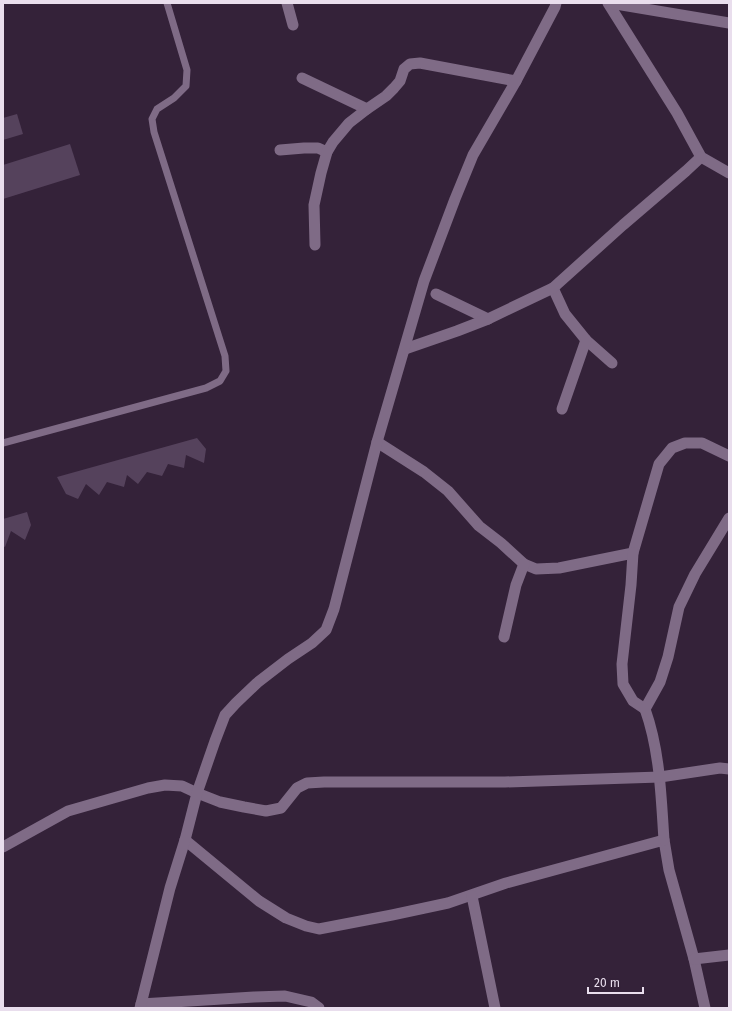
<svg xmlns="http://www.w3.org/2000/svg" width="732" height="1011" font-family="'Fira Sans',sans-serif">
	<rect width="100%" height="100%" fill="#342239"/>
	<!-- building -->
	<g fill="#55425c">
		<polygon points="17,114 23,134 3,140 3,118"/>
		<polygon points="70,144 80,175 3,199 3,165"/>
		<polygon points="197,438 206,449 204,463 186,455 184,468 168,464 162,476 147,472 138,484 127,475 124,487 107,482 99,495 86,484 78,499 66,494 57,477"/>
		<polygon points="27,512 31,525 25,540 11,531 5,547 3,546 3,519"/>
	</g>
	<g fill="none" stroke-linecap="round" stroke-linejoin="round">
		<!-- service -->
		<polyline stroke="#7f6b86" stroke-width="7" points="3,443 206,388 220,381 226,371 225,356 154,132 152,119 157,109 174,98 186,86 187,70 167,3"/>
		<!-- minor -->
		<g stroke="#7f6b86" stroke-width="11">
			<polyline points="287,3 293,25"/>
			<polyline points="608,3 677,113 701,157 729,173"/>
			<polyline points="610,3 729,23"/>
			<polyline points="302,78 367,109"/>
			<polyline points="280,150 304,148 318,148 327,152"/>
			<polyline points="315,245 314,205 321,173 327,152 333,142 349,123 367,109 386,96 394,88 400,81 404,69 410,64 420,63 516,81"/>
			<polyline points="553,288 565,314 586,340 612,363"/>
			<polyline points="436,294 488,319"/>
			<polyline points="405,349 457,331 488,319 553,288 623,225 686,171 701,157"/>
			<polyline points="562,409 586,340"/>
			<polyline points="377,442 424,472 448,491 479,526 501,543 524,564 536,569 559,568 633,553 659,464 672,448 685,443 702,443 729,456"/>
			<polyline points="633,553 631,585 622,664 623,684 633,701 645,709"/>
			<polyline points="504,637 516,585 524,564"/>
			<polyline points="185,840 259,901 286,918 306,926 319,929 392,915 448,903 506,883 664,840 669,870 694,959 705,1008"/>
			<path d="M664 840C661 796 660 751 645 709L660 682 668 657 679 607 695 574 729 518"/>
			<polyline points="3,847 68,811 148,788 165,785 182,786 197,793 220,802 244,807 266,811 281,808 297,788 307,783 324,782 505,782 660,777 720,768 729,769"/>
			<polyline points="472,896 495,1008"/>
			<polyline points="694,959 729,955"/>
			<polyline points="141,1004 254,997 285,996 311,1002 319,1008"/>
		</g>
		<!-- tertiary -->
		<polyline stroke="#7f6b86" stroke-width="11" points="140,1008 170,888 185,840 197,793 215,741 225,715 236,703 257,683 288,659 312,643 326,630 334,609 377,442 424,281 455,199 473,155 516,81 555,7 556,3"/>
	</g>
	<!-- border -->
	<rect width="732" height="1011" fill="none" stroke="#e9deed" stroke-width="8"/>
	<!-- scale -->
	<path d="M588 987v6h55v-6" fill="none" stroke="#e9deed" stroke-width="2"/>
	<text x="594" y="987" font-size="12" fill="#e9deed" stroke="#342239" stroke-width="3" paint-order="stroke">20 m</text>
</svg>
